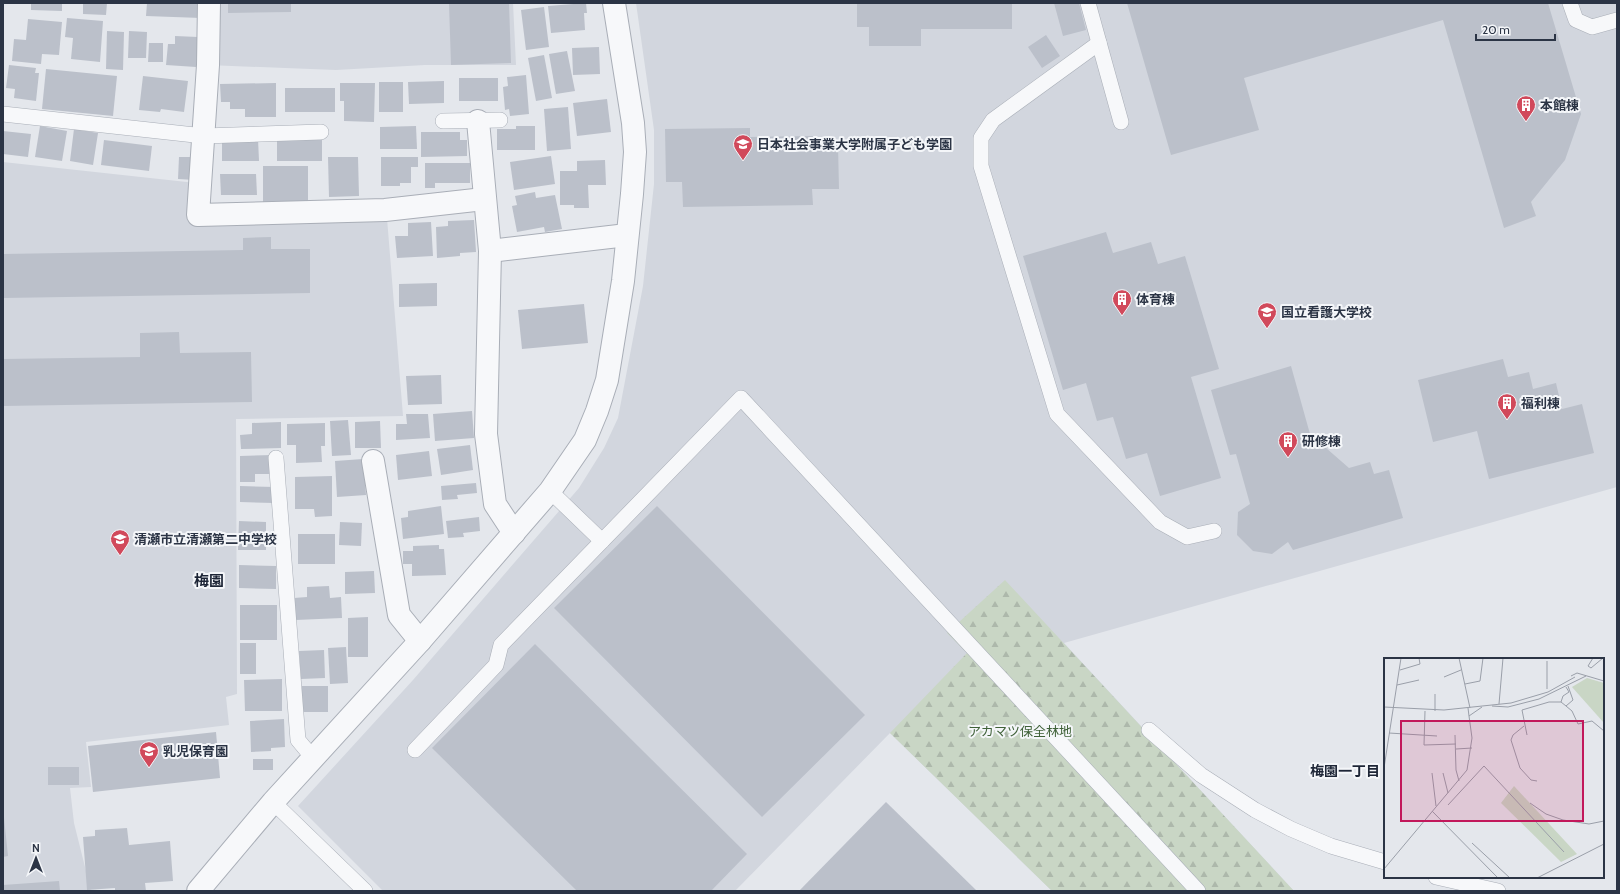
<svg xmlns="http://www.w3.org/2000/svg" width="1620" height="894" font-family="Cabin,'Noto Sans JP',sans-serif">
	<defs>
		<pattern id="forest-firs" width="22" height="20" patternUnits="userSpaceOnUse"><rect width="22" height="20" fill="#c9d6c5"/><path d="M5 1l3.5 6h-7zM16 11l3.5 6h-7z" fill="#adb8ab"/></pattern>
	</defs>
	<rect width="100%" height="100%" fill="#e4e7ec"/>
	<!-- built -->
	<g fill="#d2d6de">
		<polygon points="209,3 513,3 516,65 425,65 336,70 208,65"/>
		<polygon points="636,3 1617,3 1617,487 1064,643 1294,891 1052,891 890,733 735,891 383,891 298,806 413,680 579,488 604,448 618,418 643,286 654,184 654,130"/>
		<polygon points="3,162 196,183 193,221 387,218 403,416 236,419 237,694 226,697 229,725 86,742 91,787 70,788 74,823 91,891 3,891"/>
	</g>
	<!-- forest -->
	<polygon fill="url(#forest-firs)" points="1005,580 1294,891 1052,891 890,733 967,653 947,633"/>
	<!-- building -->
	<g fill="#bbc0ca">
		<polygon points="31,3 62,3 62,11 31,10"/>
		<polygon points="83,3 107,3 106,15 83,14"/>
		<polygon points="147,3 202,3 201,18 146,16"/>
		<polygon points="228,3 291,3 291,12 228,13"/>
		<polygon points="449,3 509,3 511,63 451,65"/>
		<polygon points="586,3 587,13 584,13 585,30 551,33 548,6"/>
		<polygon points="857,3 1012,3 1012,29 921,29 921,46 869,46 869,27 857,27"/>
		<polygon points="1054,3 1079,3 1086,30 1063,36"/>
		<polygon points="1127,3 1548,3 1581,114 1565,160 1531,202 1536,216 1504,228 1443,20 1244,78 1259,130 1171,155"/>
		<polygon points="544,7 549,47 526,50 521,10"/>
		<polygon points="67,18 103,21 100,62 71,59 73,38 65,37"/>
		<polygon points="28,19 62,22 59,55 42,54 41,64 12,61 14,39 26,40"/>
		<polygon points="107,31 124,32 123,70 106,69"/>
		<polygon points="129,31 147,32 146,58 128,58"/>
		<polygon points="1046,35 1060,56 1042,68 1028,47"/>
		<polygon points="175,36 198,37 196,67 166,65 168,44 175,44"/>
		<polygon points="149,43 163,43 163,62 148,62"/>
		<polygon points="599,47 600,74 573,75 572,48"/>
		<polygon points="567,51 575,91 556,94 549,54"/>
		<polygon points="544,55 552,98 536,101 528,58"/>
		<polygon points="9,65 36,68 35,73 39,73 36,101 14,98 15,89 6,88"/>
		<polygon points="46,69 117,76 113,116 42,109"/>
		<polygon points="526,75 529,114 510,116 509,109 505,110 503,87 508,86 507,77"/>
		<polygon points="143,76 188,81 184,112 161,109 160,112 139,110"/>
		<rect x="459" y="78" width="39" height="23"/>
		<polygon points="444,81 444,103 409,104 408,82"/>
		<rect x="379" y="82" width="24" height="30"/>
		<polygon points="276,83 276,117 245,117 245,109 230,109 230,102 221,102 220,84"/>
		<polygon points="340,83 375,83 374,122 344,121 344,101 340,101"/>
		<rect x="285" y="88" width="50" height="24"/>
		<polygon points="607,99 611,132 577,136 573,103"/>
		<polygon points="568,107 571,149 547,151 544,109"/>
		<polygon points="40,126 67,131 62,161 35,157"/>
		<polygon points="416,126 417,149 380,149 380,127"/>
		<polygon points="516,126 535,126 535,150 497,150 497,129 516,129"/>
		<polygon points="750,128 750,137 813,136 813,146 838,145 839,189 812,189 813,205 683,207 682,182 666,182 665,129"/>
		<polygon points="74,129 98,133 93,165 70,161"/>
		<polygon points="3,131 31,134 28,157 3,154"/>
		<polygon points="421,132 460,132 460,140 467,140 467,156 421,157"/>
		<rect x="277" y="137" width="45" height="24"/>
		<polygon points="258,139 259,161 222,161 222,140"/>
		<polygon points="104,140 152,146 149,171 101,165"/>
		<polygon points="551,156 555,184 514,190 510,162"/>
		<polygon points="179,157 196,157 195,180 178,179"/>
		<polygon points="328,157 358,157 359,196 329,197"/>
		<polygon points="381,157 418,157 418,167 411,167 411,183 400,183 400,186 381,186"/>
		<polygon points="605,160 606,185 588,185 589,208 574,208 574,205 560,205 560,171 577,171 577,161"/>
		<polygon points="425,163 470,163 470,183 435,183 435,188 425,188"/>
		<rect x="263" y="166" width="45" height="37"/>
		<polygon points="220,174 256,174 257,195 221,195"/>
		<polygon points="535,192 536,198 555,195 562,229 545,232 544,227 517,232 512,206 517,205 515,196"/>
		<polygon points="474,220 476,252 460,253 460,256 437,258 436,227 448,226 448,221"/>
		<polygon points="431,222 433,256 397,258 395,236 408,236 408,223"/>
		<polygon points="1106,232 1113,253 1151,242 1158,264 1185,256 1219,369 1191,377 1221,478 1160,496 1147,453 1126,459 1113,417 1097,421 1086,383 1063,390 1023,256"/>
		<polygon points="271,237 271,249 310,249 310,293 3,298 3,254 243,250 243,238"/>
		<polygon points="437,283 437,306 399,307 399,284"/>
		<polygon points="584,304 588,343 522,349 518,310"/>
		<polygon points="179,332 180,353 251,352 252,402 3,406 3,359 140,357 140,333"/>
		<polygon points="1503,359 1508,377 1529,372 1533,389 1556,383 1562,409 1582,404 1594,453 1489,479 1477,431 1433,442 1418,380"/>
		<polygon points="1291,366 1310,434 1349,468 1370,462 1374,474 1389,470 1403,518 1293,550 1288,542 1272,554 1253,551 1237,535 1238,512 1250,504 1236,454 1230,455 1211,390"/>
		<polygon points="441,375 442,404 408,405 406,376"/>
		<polygon points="472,411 474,438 435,441 433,414"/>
		<polygon points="406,414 428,414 430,438 396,440 396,424 407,424"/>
		<polygon points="348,420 351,455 332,456 330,421"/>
		<polygon points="380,421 381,448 355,448 355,422"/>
		<polygon points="281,422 281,448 241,449 240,435 252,434 252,423"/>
		<polygon points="325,423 325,446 321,446 322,462 296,463 296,445 287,445 287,424"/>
		<polygon points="470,445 473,470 441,475 437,449"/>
		<polygon points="429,451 432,476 398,480 396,455"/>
		<polygon points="273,455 273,474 255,474 255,482 240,482 240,456"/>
		<polygon points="363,459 366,495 337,497 335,461"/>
		<polygon points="332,476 332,516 315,517 314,509 295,509 295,477"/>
		<polygon points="476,483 477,493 457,495 458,499 442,500 441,486"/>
		<polygon points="240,486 275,487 274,503 240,502"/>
		<polygon points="441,506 444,534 403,539 401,518 408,517 408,511"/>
		<polygon points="657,506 865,715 762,817 554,608"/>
		<polygon points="479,517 480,531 463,533 464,537 448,538 446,521"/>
		<polygon points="239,521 266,522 266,550 238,550"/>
		<polygon points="340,522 362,523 361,546 339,545"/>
		<rect x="298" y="534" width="37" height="30"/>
		<polygon points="439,545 439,549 444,549 446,575 412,576 412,564 403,564 403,551 413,551 413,546"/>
		<polygon points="239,565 276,566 276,589 239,588"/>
		<polygon points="374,571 375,593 345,594 345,572"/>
		<polygon points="329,586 330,598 341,597 342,618 296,620 294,598 307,597 307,587"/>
		<rect x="240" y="605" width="37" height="35"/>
		<polygon points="368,617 368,657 348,657 348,618"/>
		<rect x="240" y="643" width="16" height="31"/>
		<polygon points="535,644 747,854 711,891 577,891 432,748"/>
		<polygon points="346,647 348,683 330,684 328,648"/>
		<polygon points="324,650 325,678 301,679 299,651"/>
		<polygon points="282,679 282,711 245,711 244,680"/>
		<rect x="302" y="686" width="26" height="26"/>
		<polygon points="284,719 285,747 271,748 271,751 251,752 250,721"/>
		<polygon points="216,732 220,778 93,792 88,746"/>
		<rect x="253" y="759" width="20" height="11"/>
		<rect x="48" y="767" width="31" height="18"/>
		<polygon points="886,802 977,891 799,891"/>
		<polygon points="3,808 8,856 3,857"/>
		<polygon points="127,828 129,845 170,841 173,881 145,883 146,891 115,891 115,888 87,890 83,837 95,836 95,830"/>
		<polygon points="59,881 60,891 3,891 3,885"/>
	</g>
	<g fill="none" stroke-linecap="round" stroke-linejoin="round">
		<defs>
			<g id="service">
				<polyline points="1088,3 1121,122"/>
				<polyline points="1570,3 1576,20 1592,27 1617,20"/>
				<polyline points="1099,43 993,120 981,138 981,166 1057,414 1160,522 1187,537 1214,531"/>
				<polyline points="3,114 204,136 321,132"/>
				<polyline points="443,121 500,120"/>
				<polyline points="276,458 298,740 313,758"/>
				<polyline points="550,491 602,541"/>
				<polyline points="1149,730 1201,775 1255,810 1291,829 1331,846 1385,862"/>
				<polyline points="415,750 496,665 501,645 741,398 1198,891"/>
				<polyline points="273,802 365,891"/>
				<polyline points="1436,877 1498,891"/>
			</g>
			<g id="minor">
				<polyline points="209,3 208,65 198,215 385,210 484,199"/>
				<polyline points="478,121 490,251 486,434 495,504 514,533"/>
				<polyline points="490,251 627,235"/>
				<polyline points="373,461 399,615 420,641"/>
			</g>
			<polyline id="tertiary" points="198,891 273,802 420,641 550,491 585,440 597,411 607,380 623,281 632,194 635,152 633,123 614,3"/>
		</defs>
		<!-- service casing -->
		<use href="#service" stroke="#a9aeb7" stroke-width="16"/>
		<!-- minor casing -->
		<use href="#minor" stroke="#a9aeb7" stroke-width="24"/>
		<!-- tertiary casing -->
		<use href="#tertiary" stroke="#a9aeb7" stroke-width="24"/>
		<!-- service -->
		<use href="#service" stroke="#f7f8fa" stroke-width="15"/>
		<!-- minor -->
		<use href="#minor" stroke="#f7f8fa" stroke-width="22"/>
		<!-- tertiary -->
		<use href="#tertiary" stroke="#f7f8fa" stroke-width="22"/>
	</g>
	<!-- icons -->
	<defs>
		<symbol id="building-pin" viewBox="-11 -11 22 30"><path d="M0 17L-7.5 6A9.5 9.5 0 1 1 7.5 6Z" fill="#d1495b" stroke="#f4f6f9"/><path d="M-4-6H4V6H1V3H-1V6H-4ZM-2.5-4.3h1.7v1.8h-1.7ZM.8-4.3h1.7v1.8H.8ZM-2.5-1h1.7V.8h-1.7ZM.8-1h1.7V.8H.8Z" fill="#fff"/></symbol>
		<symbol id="school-pin" viewBox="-11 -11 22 30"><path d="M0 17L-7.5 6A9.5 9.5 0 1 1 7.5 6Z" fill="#d1495b" stroke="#f4f6f9"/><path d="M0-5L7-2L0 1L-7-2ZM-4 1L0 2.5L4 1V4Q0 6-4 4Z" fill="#fff"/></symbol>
		<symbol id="university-pin" viewBox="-11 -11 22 30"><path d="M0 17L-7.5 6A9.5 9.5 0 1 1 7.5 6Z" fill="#d1495b" stroke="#f4f6f9"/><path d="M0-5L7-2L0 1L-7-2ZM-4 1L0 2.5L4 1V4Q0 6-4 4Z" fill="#fff"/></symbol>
	</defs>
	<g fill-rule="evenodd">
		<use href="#building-pin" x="1515" y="94" width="22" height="30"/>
		<use href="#school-pin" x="732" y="133" width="22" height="30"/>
		<use href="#building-pin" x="1111" y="288" width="22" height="30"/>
		<use href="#university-pin" x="1256" y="301" width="22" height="30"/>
		<use href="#building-pin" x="1496" y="392" width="22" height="30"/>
		<use href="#building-pin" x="1277" y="430" width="22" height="30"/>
		<use href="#school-pin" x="109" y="528" width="22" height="30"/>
		<use href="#school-pin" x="138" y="740" width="22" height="30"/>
	</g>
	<g text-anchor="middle" stroke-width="4" stroke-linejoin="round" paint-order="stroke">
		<!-- poi labels -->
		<g font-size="13" font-weight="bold" fill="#2b3445" stroke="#f4f6f9" text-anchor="start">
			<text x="1540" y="110">本館棟</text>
			<text x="757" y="149">日本社会事業大学附属子ども学園</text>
			<text x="1136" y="304">体育棟</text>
			<text x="1281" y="317">国立看護大学校</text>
			<text x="1521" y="408">福利棟</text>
			<text x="1302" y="446">研修棟</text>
			<text x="134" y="544">清瀬市立清瀬第二中学校</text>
			<text x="163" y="756">乳児保育園</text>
		</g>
		<!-- park labels -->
		<g font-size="13" fill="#3f6138" stroke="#f4f6f9">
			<text x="1020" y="736">アカマツ保全林地</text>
		</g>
		<!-- neighbourhood labels -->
		<g font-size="14" font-weight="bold" fill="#1d2536" stroke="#f4f6f9">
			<text x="1345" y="776">梅園一丁目</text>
		</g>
		<!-- quarter labels -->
		<g font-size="15" font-weight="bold" fill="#1d2536" stroke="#f4f6f9">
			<text x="209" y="586">梅園</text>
		</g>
	</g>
	<!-- overview -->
	<g transform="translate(1384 658)">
		<rect width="220" height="220" fill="#e4e7ec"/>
		<path d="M130 128 193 196 177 204 117 145Z" fill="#c9d6c5"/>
		<path d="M203 20 220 25V65L188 29Z" fill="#c9d6c5"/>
		<path fill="none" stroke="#9a9fa9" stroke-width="1" d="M75 0 86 50M209 0 204 8 207 10 219 0M163 3V31M16 12 36 6 35 0M187 18 193 15 220 23M60 19 77 12M81 26 96 23 99 0M13 27 35 22M182 29 185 34 179 38 177 44 182 48 189 42 184 28M51 36V53M115 46 119 0M108 48 124 49 155 41 202 18M182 48 188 53 194 66 208 63 220 73M0 49 60 52 127 45 164 34 191 19M84 50 85 58 98 49M41 53 40 87 72 86M140 68 129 77 127 82 136 110 147 122 153 123M5 75 53 78M71 77 72 112 75 123M143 77 138 52 165 44H177M72 91 88 90M0 110 17 0M48 115 52 148M59 115 64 135M146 145 162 156 179 162 205 166 220 163M64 147 100 108 180 194M48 153 114 220M88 185 126 220M0 211 83 112 88 80 85 58M153 220 220 186"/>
		<path fill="#c2185b" fill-opacity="0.15" stroke="#c2185b" stroke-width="2" d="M17 63H199V163H17Z"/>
		<rect width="220" height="220" fill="none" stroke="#2b3445" stroke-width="2"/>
	</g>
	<!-- border -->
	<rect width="1620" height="894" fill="none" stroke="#2b3445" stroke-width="8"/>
	<!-- north arrow -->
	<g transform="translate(36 858)" stroke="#f4f6f9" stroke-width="3" paint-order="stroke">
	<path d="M0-3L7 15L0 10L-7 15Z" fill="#2b3445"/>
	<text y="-6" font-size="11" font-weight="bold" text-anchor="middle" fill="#2b3445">N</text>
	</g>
	<!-- scale -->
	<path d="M1476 34v6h79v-6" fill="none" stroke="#2b3445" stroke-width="2"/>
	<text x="1482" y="34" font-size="12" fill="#2b3445" stroke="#f4f6f9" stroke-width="3" paint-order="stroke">20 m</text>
</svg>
